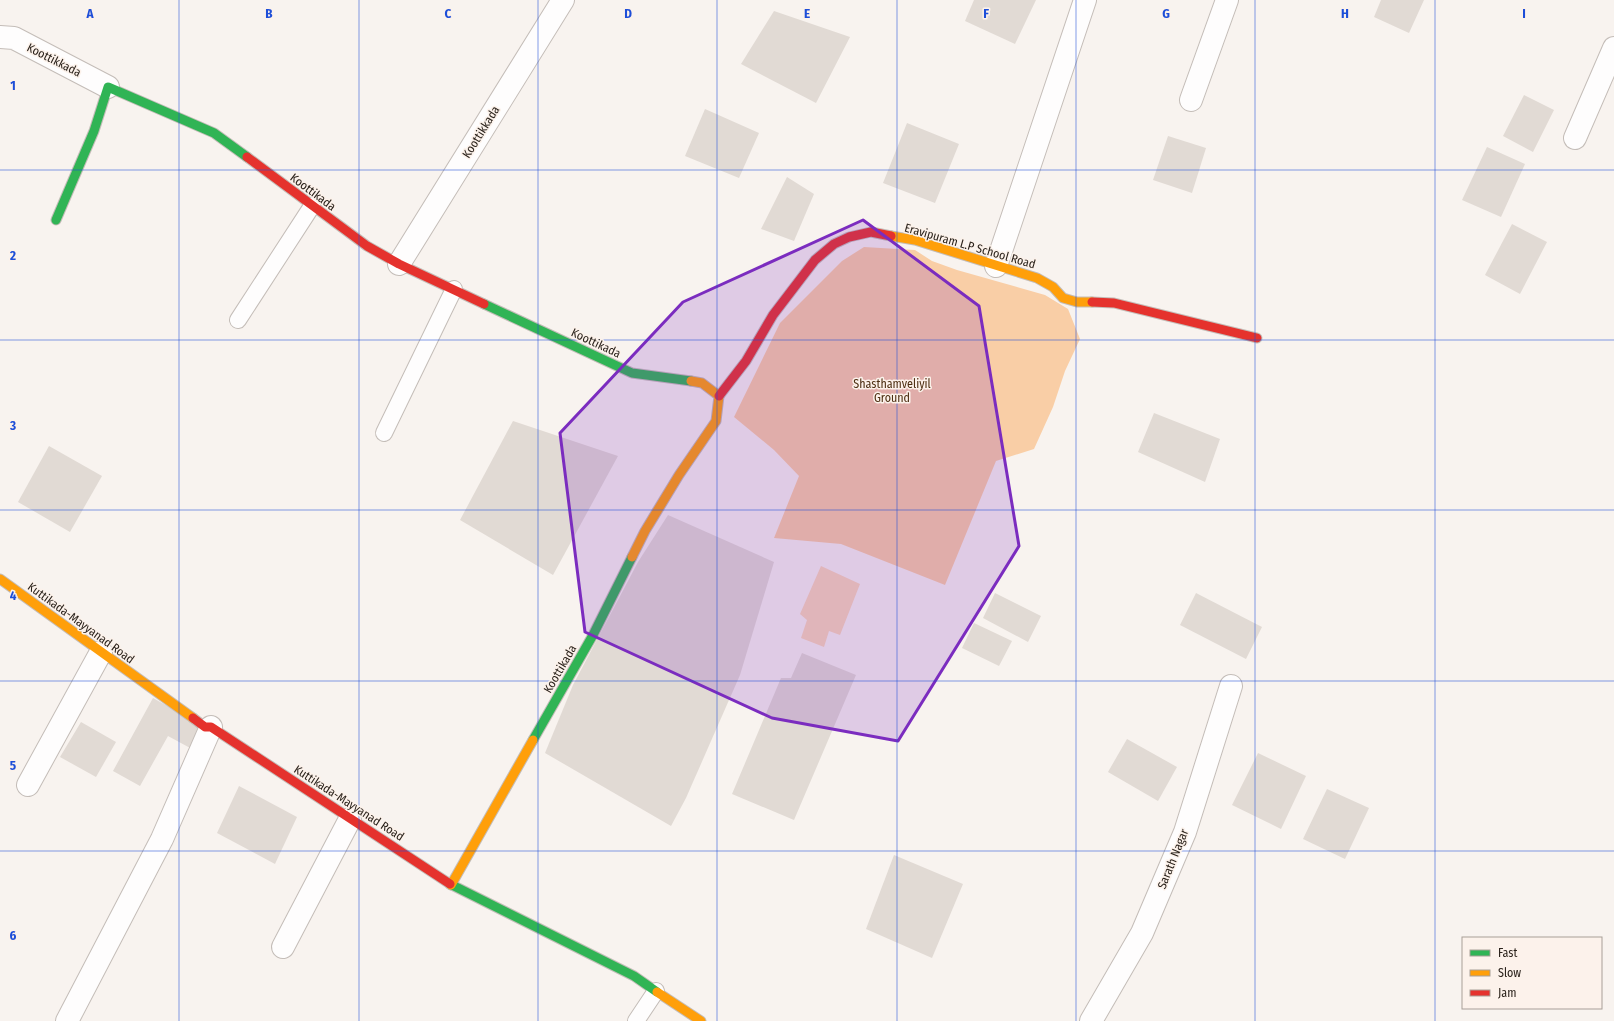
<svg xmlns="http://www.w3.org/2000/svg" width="1614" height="1021" font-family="'Fira Sans Condensed',sans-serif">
	<rect width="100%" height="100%" fill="#f8f3ef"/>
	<!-- green -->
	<polygon fill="#f9cea6" points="864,247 915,250 932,261 957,270 1045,295 1068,309 1080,339 1065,371 1053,407 1034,449 996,461 945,585 841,544 774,538 799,476 774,450 734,417 780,323 842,261"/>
	<!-- water -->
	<polygon fill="#f9d7ba" points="821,566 860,584 840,635 829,631 824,647 801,638 807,620 800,614"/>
	<!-- building -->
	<g fill="#e1dad4">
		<polygon points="974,0 1036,0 1015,44 965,21"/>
		<polygon points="1381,0 1424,0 1409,33 1374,17"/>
		<polygon points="774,11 850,37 816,103 741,64"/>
		<polygon points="1524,95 1554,110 1533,152 1503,136"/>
		<polygon points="705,109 759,133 739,178 685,156"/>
		<polygon points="907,123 959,144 935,203 883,183"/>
		<polygon points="1168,136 1206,148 1192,193 1153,180"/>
		<polygon points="1487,147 1525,164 1501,217 1462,200"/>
		<polygon points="787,177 814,194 794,241 761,229"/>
		<polygon points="1512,224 1547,242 1520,294 1485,275"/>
		<polygon points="1154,413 1220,439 1205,482 1138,452"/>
		<polygon points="513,421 618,456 553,575 460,520"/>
		<polygon points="49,446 102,476 70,532 18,502"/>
		<polygon points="668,515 774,562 740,675 686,798 671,826 545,753 573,685 638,562"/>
		<polygon points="995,593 1041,616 1028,642 983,618"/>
		<polygon points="1196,593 1262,627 1246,659 1180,625"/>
		<polygon points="974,623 1012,641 999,666 962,648"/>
		<polygon points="802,653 856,675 794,820 732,794 781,678 791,678"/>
		<polygon points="153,698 205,727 192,749 168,736 140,786 113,771"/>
		<polygon points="81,722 116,742 96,777 60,757"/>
		<polygon points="1127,739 1177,767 1158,801 1108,772"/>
		<polygon points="1258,753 1306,776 1281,829 1232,805"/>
		<polygon points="239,786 297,817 275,864 217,833"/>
		<polygon points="1327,789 1369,808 1345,859 1303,839"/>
		<polygon points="894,855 963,884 932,958 866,929"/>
	</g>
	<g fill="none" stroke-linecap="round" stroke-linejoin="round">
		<defs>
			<g id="lane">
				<polyline points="238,320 312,206"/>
				<polyline points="384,433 454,289"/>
				<polyline points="636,1021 656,991"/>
			</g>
			<g id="street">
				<polyline points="0,37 14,38 108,87"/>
				<polyline points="1191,100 1227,0"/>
				<polyline points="1575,138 1614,48"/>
				<polyline points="399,264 563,0"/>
				<polyline points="996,266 1085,0"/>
				<polyline points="28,785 101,652"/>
				<polyline points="283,947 350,819"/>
				<polyline points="67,1021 162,839 211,727"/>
				<polyline points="1091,1021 1142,933 1185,832 1231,686"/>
			</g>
			<g id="fast">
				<polyline points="56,220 94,131 108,87 214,133 247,157"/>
				<polyline points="484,304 632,373 691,381"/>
				<polyline points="533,740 593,635 632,557"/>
				<polyline points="450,884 634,976 657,992"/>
			</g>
			<g id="slow">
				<polyline points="891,236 915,240 1037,278 1053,287 1063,298 1077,302 1092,302"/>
				<polyline points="632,557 645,531 679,475 716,421 719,396 702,383 691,381"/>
				<polyline points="0,579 193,718"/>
				<polyline points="451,885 533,740"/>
				<polyline points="657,992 701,1021"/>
			</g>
			<g id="jam">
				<polyline points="247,157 367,246 399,264 484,304"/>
				<polyline points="1092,302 1114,303 1257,338"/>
				<polyline points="719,396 746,361 773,315 815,260 834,244 849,237 871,232 891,236"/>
				<polyline points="193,718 205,727 211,727 450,884"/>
			</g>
		</defs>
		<!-- lane casing -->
		<use href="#lane" stroke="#c4bdb8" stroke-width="18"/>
		<!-- street casing -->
		<use href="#street" stroke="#c4bdb8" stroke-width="24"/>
		<!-- fast casing -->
		<use href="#fast" stroke="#c4bdb8" stroke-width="11"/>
		<!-- slow casing -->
		<use href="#slow" stroke="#c4bdb8" stroke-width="11"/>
		<!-- jam casing -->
		<use href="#jam" stroke="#c4bdb8" stroke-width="11"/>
		<!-- lane -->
		<use href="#lane" stroke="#fefdfd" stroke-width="16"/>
		<!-- street -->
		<use href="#street" stroke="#fefdfd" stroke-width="22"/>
		<!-- fast -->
		<use href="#fast" stroke="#30b455" stroke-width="9"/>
		<!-- slow -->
		<use href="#slow" stroke="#ff9f0a" stroke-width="9"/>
		<!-- jam -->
		<use href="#jam" stroke="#e5322d" stroke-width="9"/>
	</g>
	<!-- marked area -->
	<path fill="#7b2cbf" fill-opacity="0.2" stroke="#7b2cbf" stroke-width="3" stroke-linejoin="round" d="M863 220 979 306 1019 546 898 741 772 718 585 632 560 433 683 302Z"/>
	<!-- grid -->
	<path fill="none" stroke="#1d4ed8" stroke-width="1" stroke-opacity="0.55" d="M179 0V1021M359 0V1021M538 0V1021M717 0V1021M897 0V1021M1076 0V1021M1255 0V1021M1435 0V1021M0 170H1614M0 340H1614M0 510H1614M0 681H1614M0 851H1614"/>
	<g text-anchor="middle" stroke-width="3" stroke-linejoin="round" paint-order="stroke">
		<!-- street labels -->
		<g font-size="12" fill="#2a221b" stroke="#fcf2eb">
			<text transform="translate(54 60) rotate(27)" y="4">Koottikkada</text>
			<text transform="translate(481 132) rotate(-58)" y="4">Koottikkada</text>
			<text transform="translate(313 192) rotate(37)" y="4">Koottikada</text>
			<text transform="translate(970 246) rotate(16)" y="4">Eravipuram L.P School Road</text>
			<text transform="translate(596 343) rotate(25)" y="4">Koottikada</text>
			<text transform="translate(81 623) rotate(36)" y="4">Kuttikada-Mayyanad Road</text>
			<text transform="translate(560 669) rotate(-60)" y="4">Koottikada</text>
			<text transform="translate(349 803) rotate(33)" y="4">Kuttikada-Mayyanad Road</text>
			<text transform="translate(1173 859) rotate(-68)" y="4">Sarath Nagar</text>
		</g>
		<!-- park labels -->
		<g font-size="12" fill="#4d2f12" stroke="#fcf2eb">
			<text x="892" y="388">Shasthamveliyil<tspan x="892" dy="14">Ground</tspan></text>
		</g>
	</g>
	<g font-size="13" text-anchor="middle" font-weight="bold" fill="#1d4ed8" stroke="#fcf2eb" stroke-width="3" stroke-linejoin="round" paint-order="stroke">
		<text x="90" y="18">A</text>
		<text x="269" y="18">B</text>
		<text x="448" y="18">C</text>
		<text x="628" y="18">D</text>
		<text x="807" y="18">E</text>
		<text x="986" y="18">F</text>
		<text x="1166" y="18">G</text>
		<text x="1345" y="18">H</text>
		<text x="1524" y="18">I</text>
		<text x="13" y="90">1</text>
		<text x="13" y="260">2</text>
		<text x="13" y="430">3</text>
		<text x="13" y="600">4</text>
		<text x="13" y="770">5</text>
		<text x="13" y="940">6</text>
	</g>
	<!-- legend -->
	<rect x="1462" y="937" width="140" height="72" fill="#fcf2eb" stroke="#a89f98"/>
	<rect x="1470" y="950" width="20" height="6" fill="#30b455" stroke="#a89f98"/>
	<text x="1498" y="957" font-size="12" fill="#2a221b">Fast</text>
	<rect x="1470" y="970" width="20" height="6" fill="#ff9f0a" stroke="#a89f98"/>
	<text x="1498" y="977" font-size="12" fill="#2a221b">Slow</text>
	<rect x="1470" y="990" width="20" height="6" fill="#e5322d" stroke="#a89f98"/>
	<text x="1498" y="997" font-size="12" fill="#2a221b">Jam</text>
</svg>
